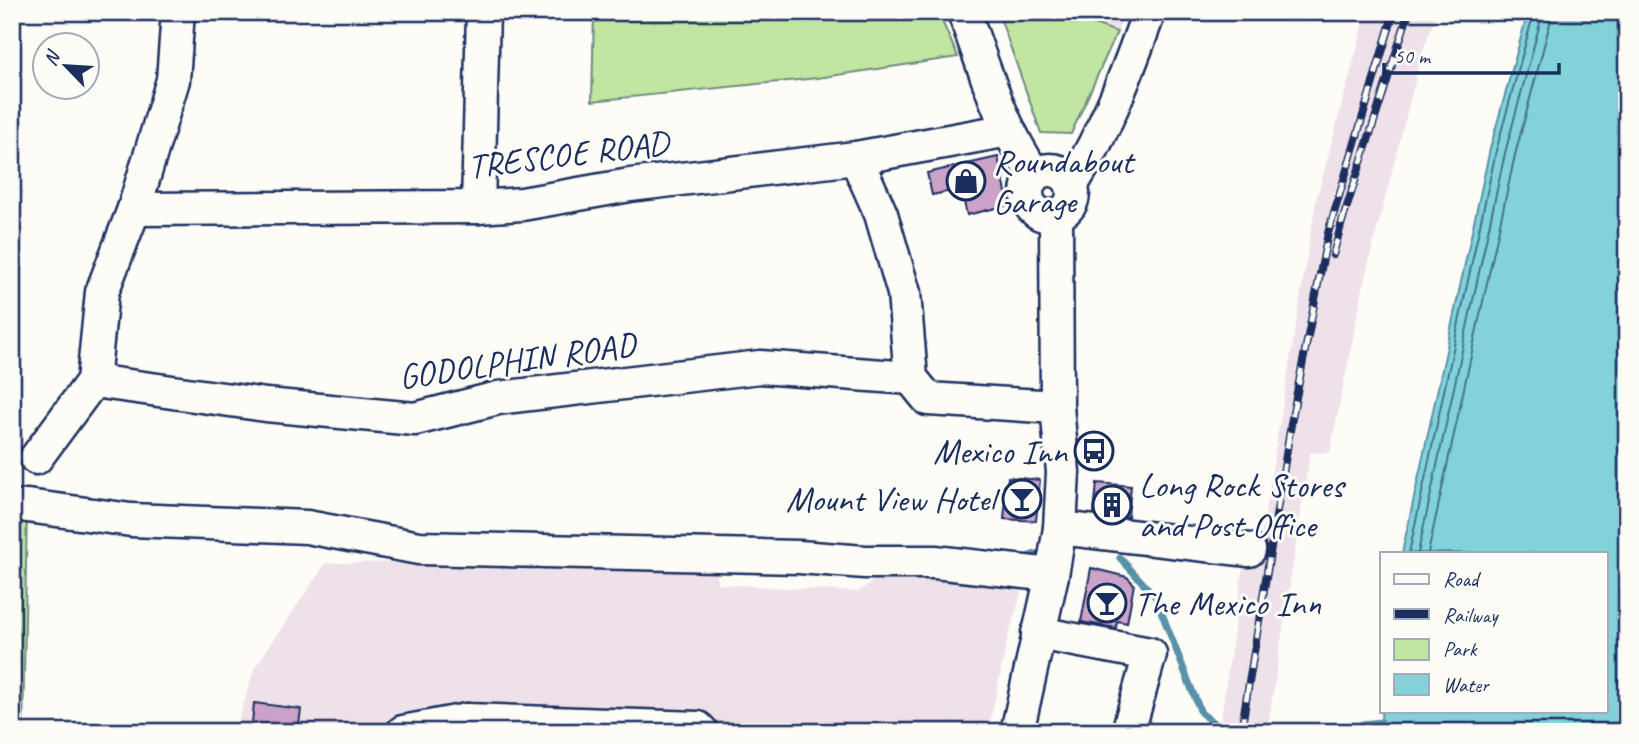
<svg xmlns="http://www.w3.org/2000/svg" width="1639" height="744" font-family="Caveat,sans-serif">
	<rect width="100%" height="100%" fill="#fdfcf7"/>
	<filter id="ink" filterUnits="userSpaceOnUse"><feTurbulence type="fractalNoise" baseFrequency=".0143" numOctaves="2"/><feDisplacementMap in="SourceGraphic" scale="14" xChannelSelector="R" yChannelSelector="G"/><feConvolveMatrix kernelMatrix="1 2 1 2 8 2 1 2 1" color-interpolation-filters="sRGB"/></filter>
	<g filter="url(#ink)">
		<!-- built -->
		<g fill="#eee1e9">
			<polygon points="1060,12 1125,12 1117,32"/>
			<polygon points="1361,12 1437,12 1423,50 1366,273 1330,452 1310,453 1267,732 1219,732 1245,554 1258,555 1316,201 1366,15"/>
			<polygon points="422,562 716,569 718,584 858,592 887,571 1025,580 1008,637 988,732 235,732 254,669 326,563"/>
		</g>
		<!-- green -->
		<g fill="#c0e6a1" stroke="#6e8a80" stroke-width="2">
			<polygon points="594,12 938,12 958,57 817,78 592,101"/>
			<polygon points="998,12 1060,12 1117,32 1071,134 1041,133"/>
			<polygon points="12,504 27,506 23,732 12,732"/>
		</g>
		<!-- water -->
		<polygon fill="#81d3d9" stroke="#5891a8" stroke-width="2" points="1528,12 1627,12 1627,732 1379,732 1382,711 1606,711 1606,553 1402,553 1490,149"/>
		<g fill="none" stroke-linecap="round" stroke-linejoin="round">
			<!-- shore -->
			<g stroke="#44718f" stroke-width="2">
				<polyline points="1409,553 1496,151 1534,12"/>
				<polyline points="1418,553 1505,153 1543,12"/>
				<polyline points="1428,553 1515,155 1553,12"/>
			</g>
			<!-- stream -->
			<g stroke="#5891a8" stroke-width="7">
				<polyline points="1120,558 1155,596 1201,713 1219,727"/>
				<polyline points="1020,560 1035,554"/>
				<polyline points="1351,732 1363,724 1381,722"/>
			</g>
		</g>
		<!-- building -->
		<g fill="#cba2c8" stroke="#1b2f5e" stroke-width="2">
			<polygon points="998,157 1009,205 967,215 961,189 932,195 927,173"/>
			<polygon points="1008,477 1040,480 1036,521 1004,519"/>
			<polygon points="1097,483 1131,486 1128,517 1094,513"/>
			<polygon points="1091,568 1127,577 1134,584 1127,623 1117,621 1116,628 1081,622"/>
			<polygon points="254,703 301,709 298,732 251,732"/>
		</g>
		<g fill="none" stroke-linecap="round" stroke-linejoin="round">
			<defs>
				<g id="minor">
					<path d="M964 12C984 67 1001 127 1035 175"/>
					<polyline points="856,158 881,214 904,293 911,378 928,399 1057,407"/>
					<circle cx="1050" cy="193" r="23"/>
					<path d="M1072 184C1105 132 1128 71 1149 12"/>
					<polyline points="478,207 483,12"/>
					<polyline points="134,209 478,207 522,204 630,185 856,158 1009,130"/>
					<polyline points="93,381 266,405 415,419 498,398 760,367 911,378"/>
					<polyline points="36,458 93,381 102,292 134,209 173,80 178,12"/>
					<polyline points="27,506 131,520 307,527 419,548 799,557 865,562 935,562 1052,575"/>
					<polyline points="1060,528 1249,550"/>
					<polyline points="1038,633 1150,654 1128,732"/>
					<polyline points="403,732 467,720"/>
					<polyline points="466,732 467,720 698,728 702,732"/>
					<polyline points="1017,732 1052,575 1060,528 1063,472 1057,407 1056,216"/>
				</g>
			</defs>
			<!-- minor casing -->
			<use href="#minor" stroke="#1b2f5e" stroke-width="37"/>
			<!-- minor -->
			<use href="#minor" stroke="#fdfcf7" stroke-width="32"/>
			<defs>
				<g id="rail">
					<polyline points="1333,255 1342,222 1409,12"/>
					<polyline points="1241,732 1292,418 1328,233 1394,12"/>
				</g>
			</defs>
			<!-- rail casing -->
			<use href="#rail" stroke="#1b2f5e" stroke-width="8"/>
			<!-- rail -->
			<use href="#rail" stroke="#fdfcf7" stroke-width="5" stroke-dasharray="16" stroke-linecap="butt"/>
		</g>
	</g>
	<!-- icons -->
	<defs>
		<symbol id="shop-ring" viewBox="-11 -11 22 22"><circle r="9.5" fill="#fdfcf7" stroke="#1b2f5e" stroke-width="1.5"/><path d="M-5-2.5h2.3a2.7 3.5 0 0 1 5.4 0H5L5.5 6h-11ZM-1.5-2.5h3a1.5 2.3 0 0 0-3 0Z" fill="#1b2f5e"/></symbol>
		<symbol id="bus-ring" viewBox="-11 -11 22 22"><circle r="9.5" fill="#fdfcf7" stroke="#1b2f5e" stroke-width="1.5"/><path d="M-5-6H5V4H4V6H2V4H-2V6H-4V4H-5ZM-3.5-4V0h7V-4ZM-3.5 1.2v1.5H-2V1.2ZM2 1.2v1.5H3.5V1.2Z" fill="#1b2f5e"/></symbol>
		<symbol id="bar-ring" viewBox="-11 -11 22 22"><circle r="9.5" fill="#fdfcf7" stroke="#1b2f5e" stroke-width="1.5"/><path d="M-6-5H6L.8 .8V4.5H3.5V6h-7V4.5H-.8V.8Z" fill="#1b2f5e"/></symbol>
		<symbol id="building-ring" viewBox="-11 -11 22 22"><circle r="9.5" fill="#fdfcf7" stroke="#1b2f5e" stroke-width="1.5"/><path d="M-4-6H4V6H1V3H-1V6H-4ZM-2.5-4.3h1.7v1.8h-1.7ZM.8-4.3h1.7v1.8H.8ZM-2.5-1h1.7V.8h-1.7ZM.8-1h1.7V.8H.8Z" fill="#1b2f5e"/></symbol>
	</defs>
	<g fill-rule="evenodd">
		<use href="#shop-ring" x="944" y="159" width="44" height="44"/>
		<use href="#bus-ring" x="1072" y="429" width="44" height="44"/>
		<use href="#bar-ring" x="1000" y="477" width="44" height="44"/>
		<use href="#building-ring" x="1090" y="483" width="44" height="44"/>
		<use href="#bar-ring" x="1085" y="581" width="44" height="44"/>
	</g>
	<g text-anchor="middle" stroke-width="6" stroke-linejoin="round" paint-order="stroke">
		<!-- street labels -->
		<g font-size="35" fill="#1b2f5e" stroke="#fdfcf7">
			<text transform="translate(568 154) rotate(-7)" y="12">TRESCOE ROAD</text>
			<text transform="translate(517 360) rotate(-8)" y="12">GODOLPHIN ROAD</text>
		</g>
		<!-- poi labels -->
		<g font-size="35" fill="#1b2f5e" stroke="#fdfcf7" text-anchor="start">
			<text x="993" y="173">Roundabout<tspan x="993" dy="40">Garage</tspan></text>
			<text x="1067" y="463" text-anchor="end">Mexico Inn</text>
			<text x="1139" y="497">Long Rock Stores<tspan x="1139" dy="40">and Post Office</tspan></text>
			<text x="995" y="511" text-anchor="end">Mount View Hotel</text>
			<text x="1134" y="615">The Mexico Inn</text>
		</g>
	</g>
	<!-- margin -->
	<rect width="1639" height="744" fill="none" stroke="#fdfcf7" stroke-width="42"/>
	<rect x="21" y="21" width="1597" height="702" fill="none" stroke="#1b2f5e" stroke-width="2.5" filter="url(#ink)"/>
	<!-- legend -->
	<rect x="1380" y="552" width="228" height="161" fill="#fdfcf7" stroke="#a3aaba" stroke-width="2"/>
	<rect x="1394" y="574" width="35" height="10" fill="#fdfcf7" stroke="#a3aaba" stroke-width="2"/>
	<text x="1443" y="586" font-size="21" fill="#1b2f5e">Road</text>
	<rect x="1394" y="609" width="35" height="10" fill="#1b2f5e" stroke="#a3aaba" stroke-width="2"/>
	<text x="1443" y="622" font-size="21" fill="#1b2f5e">Railway</text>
	<rect x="1394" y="639" width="35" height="21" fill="#c0e6a1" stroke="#a3aaba" stroke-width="2"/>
	<text x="1443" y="656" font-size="21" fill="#1b2f5e">Park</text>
	<rect x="1394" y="674" width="35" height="21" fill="#81d3d9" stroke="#a3aaba" stroke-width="2"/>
	<text x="1443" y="692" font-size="21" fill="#1b2f5e">Water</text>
	<!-- north arrow -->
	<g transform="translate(66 66) rotate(295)"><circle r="33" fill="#fdfcf7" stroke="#a3aaba" stroke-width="2"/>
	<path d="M0-5L12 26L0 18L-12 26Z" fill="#1b2f5e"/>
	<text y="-10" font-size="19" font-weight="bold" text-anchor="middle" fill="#1b2f5e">N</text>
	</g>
	<!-- scale -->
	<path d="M1384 63v10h175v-10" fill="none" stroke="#1b2f5e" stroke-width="3.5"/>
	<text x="1394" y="63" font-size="21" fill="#1b2f5e" stroke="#fdfcf7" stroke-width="5" paint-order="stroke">50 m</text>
</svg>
